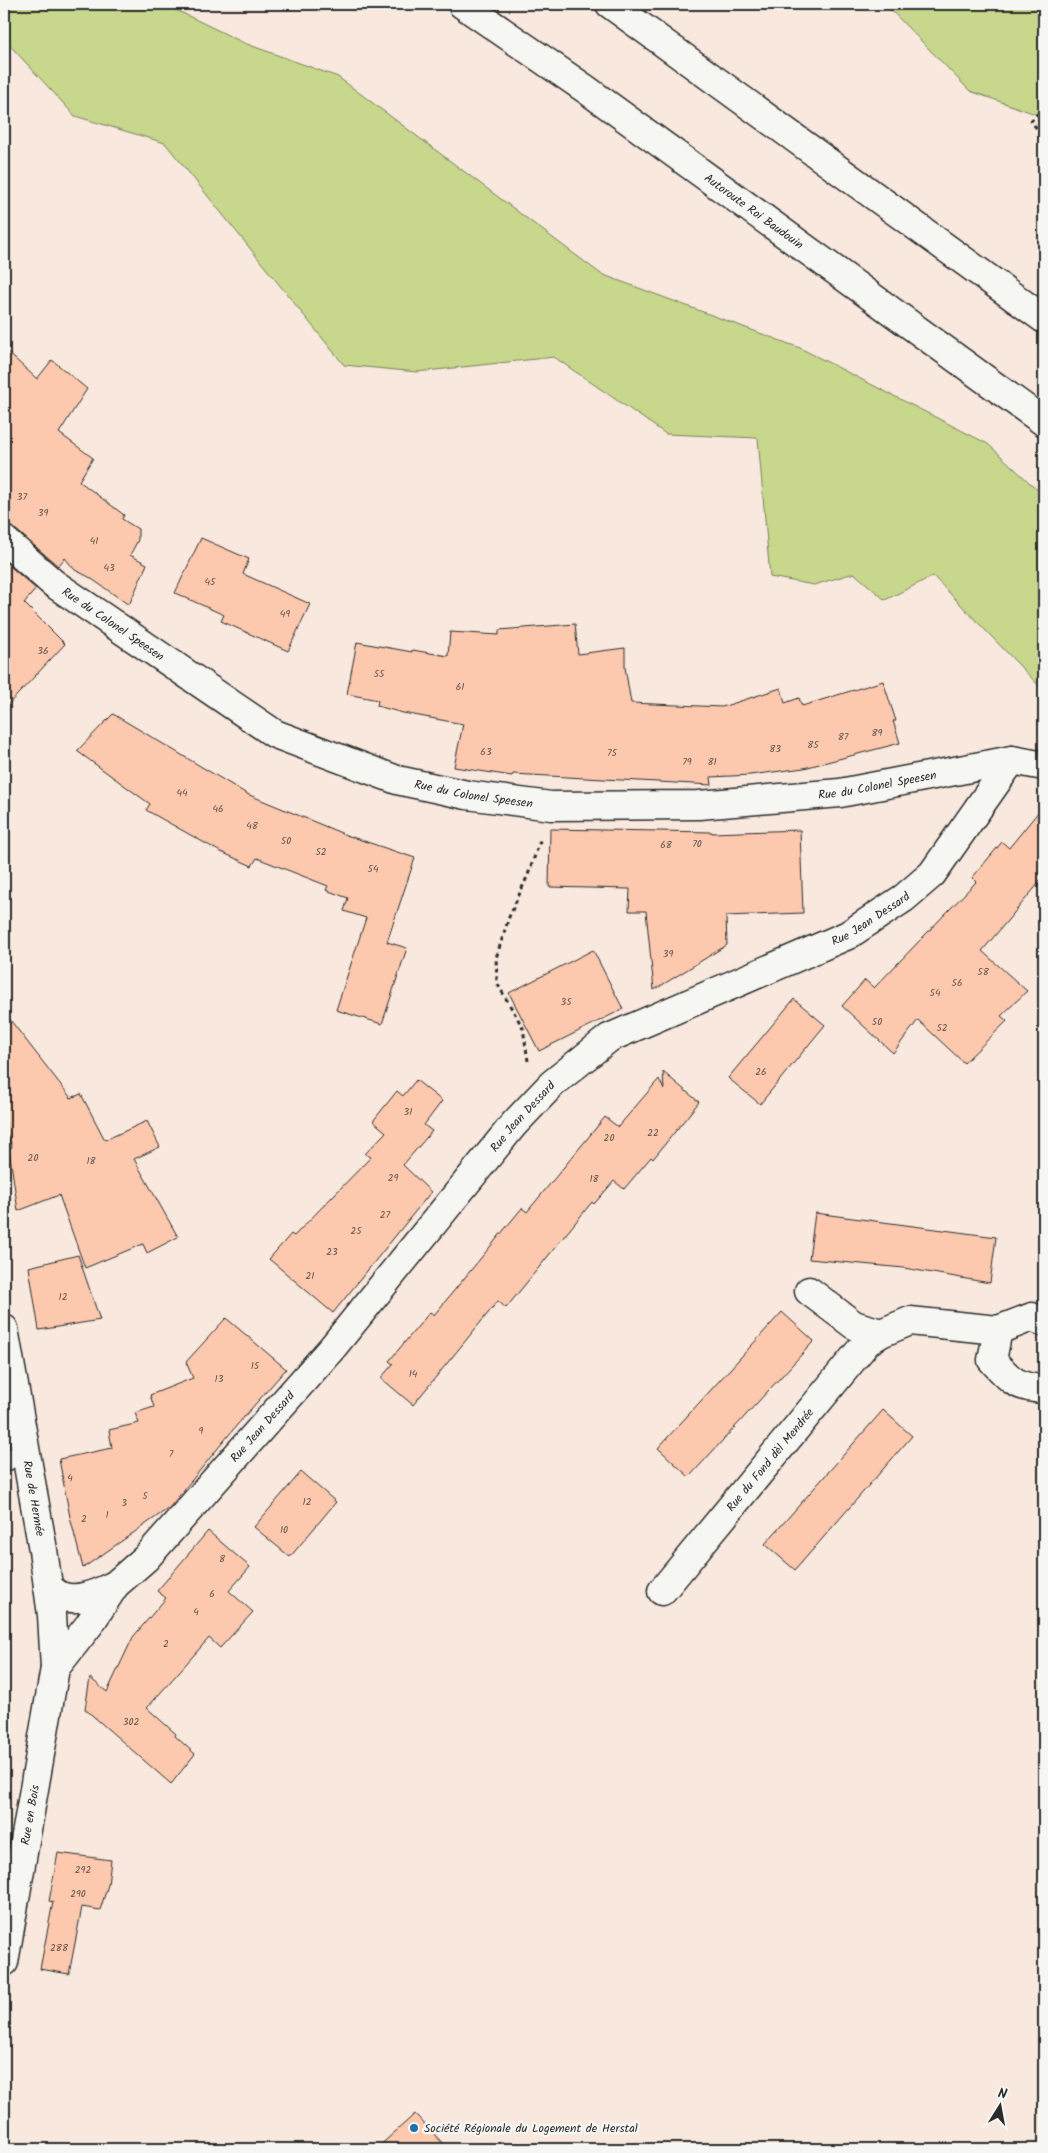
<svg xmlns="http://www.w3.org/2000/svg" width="1048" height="2153" font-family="Kalam,sans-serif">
	<rect width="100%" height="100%" fill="#f8e8de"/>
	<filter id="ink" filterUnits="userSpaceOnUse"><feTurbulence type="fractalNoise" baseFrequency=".02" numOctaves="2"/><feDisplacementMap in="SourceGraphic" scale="10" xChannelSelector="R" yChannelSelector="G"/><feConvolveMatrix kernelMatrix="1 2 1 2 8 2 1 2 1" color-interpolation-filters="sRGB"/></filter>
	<g filter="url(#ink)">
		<!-- green -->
		<g fill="#c7d78c" stroke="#79815c">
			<polygon points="4,4 164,4 244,43 338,77 601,274 800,348 988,444 1044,496 1044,691 933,576 885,600 854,573 814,585 770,577 758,438 666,434 554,357 417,372 344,365 165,143 75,116 4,39"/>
			<polygon points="885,4 1044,4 1044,117 970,91"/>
		</g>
		<!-- building -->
		<g fill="#fdc9ae" stroke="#2b2b2b">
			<polygon points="4,349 37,379 52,360 87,389 59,433 93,458 79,481 124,515 122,519 138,529 138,540 130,555 147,564 129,605 89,577 75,570 65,558 58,566 14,528 4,525"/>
			<polygon points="201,538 249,559 243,574 310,604 288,651 221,621 224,615 175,593"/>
			<polygon points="4,561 36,589 24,603 65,644 4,709"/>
			<polygon points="575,624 578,654 625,648 625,667 631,703 722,707 781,688 785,703 799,698 802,706 883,681 896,721 893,721 900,743 804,768 750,775 711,777 712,785 513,774 512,776 454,767 463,724 403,713 377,706 378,700 347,694 357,642 412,652 412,650 448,656 450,632 499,635 499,630"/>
			<polygon points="113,714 247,794 346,835 415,858 387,942 407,948 382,1024 336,1010 366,918 344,911 348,898 326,890 328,886 257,858 252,866 219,851 146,810 150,804 77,751"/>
			<polygon points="1044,805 1044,877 982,951 1027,991 1001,1016 1007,1021 964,1063 918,1020 893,1053 842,1006 865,980 874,988 976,882 972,878 1002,842 1009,848"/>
			<polygon points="550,829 712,832 712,833 800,830 803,913 726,916 727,945 654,990 646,911 629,911 630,889 549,887"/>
			<polygon points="593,950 623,1009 539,1051 509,993"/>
			<polygon points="794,999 825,1025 760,1104 728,1078"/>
			<polygon points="4,1012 71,1098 81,1094 105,1140 147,1121 160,1147 134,1159 178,1237 147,1253 143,1244 85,1268 59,1195 18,1211 9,1149 12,1147 7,1134 4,1108"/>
			<polygon points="663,1072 699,1102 653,1159 651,1157 624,1189 614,1181 594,1204 592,1202 506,1308 498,1301 413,1405 381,1378 393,1364 389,1361 430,1312 434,1315 522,1208 527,1212 605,1117 618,1127 659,1079 664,1090"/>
			<polygon points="416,1080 442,1101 424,1125 432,1131 403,1165 431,1192 333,1313 269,1259 291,1234 294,1236 371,1157 365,1154 386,1132 373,1121 397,1091 403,1096"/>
			<polygon points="815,1213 996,1237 990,1283 904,1268 809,1259"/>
			<polygon points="78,1255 100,1320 39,1330 29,1267"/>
			<polygon points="782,1312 814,1341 689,1477 658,1448"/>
			<polygon points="226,1318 286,1369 237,1425 169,1508 83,1568 70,1517 59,1459 112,1448 109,1430 139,1423 135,1413 154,1407 150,1395 193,1378 186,1362"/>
			<polygon points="883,1410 912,1436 795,1570 765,1544"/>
			<polygon points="301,1472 336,1502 290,1557 254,1527"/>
			<polygon points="208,1531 250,1567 229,1591 253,1612 220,1648 209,1638 147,1708 176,1734 175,1736 195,1754 171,1784 85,1709 90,1678 107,1692 133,1637 166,1598 157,1591"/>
			<polygon points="58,1853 111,1860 108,1885 100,1910 82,1907 69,1974 40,1969 53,1902 49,1901"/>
			<polygon points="415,2114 448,2149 376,2149"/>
		</g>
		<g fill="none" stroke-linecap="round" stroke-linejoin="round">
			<defs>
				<polyline id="service" points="4,1463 24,1451"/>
				<g id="minor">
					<path id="s1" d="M4 540 53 583 275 734 397 780 467 795 551 806 699 805 840 793 1012 760 1044 766"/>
					<polyline points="809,1291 854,1325 881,1333"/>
					<path d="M1044 1322 1032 1317 998 1330 992 1360C1010 1380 1017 1388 1044 1389"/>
					<path d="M48 1587C52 1590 57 1595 61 1596 79 1603 99 1592 115 1585"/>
					<path id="s2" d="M662 1591 867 1342 881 1333 910 1321 998 1330"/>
					<path id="s3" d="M55 1668 89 1625 115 1585 146 1558 332 1348 514 1124 552 1084 609 1038 848 935 904 898 932 874 1012 760"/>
				</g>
				<g id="tertiary">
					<path id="s4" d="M4 1329 43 1550 52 1615 55 1668 4 1962"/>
				</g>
				<g id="motorway">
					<path id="s5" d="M462 4 587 90 1044 422"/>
					<polyline points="610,4 1044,319"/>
				</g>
			</defs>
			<!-- service casing -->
			<use href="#service" stroke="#2b2b2b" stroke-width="21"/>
			<!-- minor casing -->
			<use href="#minor" stroke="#2b2b2b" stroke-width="31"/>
			<!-- tertiary casing -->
			<use href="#tertiary" stroke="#2b2b2b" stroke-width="31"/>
			<!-- motorway casing -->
			<use href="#motorway" stroke="#2b2b2b" stroke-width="31"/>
			<!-- path -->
			<g stroke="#2b2b2b" stroke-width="3" stroke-dasharray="4 4" stroke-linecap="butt">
				<polyline points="1044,107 1031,121 1044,138"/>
				<polyline points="528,1061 523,1028 497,983 496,958 509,917 528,875 541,838"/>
			</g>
			<!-- service -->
			<use href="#service" stroke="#f6f6f2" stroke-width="18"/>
			<!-- minor -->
			<use href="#minor" stroke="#f6f6f2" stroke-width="28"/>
			<!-- tertiary -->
			<use href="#tertiary" stroke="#f6f6f2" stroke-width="28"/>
			<!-- motorway -->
			<use href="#motorway" stroke="#f6f6f2" stroke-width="28"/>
		</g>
	</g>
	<!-- markers -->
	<circle fill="#1f6fb2" stroke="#f6f6f2" stroke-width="2" cx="414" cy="2128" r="5"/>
	<g text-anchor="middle" stroke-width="5" stroke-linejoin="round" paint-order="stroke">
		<!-- number labels -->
		<g font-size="10" fill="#60524c">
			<text x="22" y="500">37</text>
			<text x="43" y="516">39</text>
			<text x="94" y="544">41</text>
			<text x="109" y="571">43</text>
			<text x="210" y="585">45</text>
			<text x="285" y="617">49</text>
			<text x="43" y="654">36</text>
			<text x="379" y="677">55</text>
			<text x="460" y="690">61</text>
			<text x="877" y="736">89</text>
			<text x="843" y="740">87</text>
			<text x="813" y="748">85</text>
			<text x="775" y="752">83</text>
			<text x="486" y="755">63</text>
			<text x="612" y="756">75</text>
			<text x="687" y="765">79</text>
			<text x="712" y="765">81</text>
			<text x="182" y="796">44</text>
			<text x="218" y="812">46</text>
			<text x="252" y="829">48</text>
			<text x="286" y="844">50</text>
			<text x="697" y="847">70</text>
			<text x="666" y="848">68</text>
			<text x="321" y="855">52</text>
			<text x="373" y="872">54</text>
			<text x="668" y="957">39</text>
			<text x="983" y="975">58</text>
			<text x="957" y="986">56</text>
			<text x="935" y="996">54</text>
			<text x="566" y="1005">35</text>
			<text x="877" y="1025">50</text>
			<text x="942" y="1031">52</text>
			<text x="761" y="1075">26</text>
			<text x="408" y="1115">31</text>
			<text x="653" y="1136">22</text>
			<text x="609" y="1141">20</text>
			<text x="33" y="1161">20</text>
			<text x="91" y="1164">18</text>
			<text x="393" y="1181">29</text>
			<text x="594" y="1182">18</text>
			<text x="385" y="1218">27</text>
			<text x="356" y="1234">25</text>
			<text x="332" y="1255">23</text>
			<text x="310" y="1279">21</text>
			<text x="63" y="1300">12</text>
			<text x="255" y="1369">15</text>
			<text x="413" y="1377">14</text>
			<text x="219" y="1382">13</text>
			<text x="201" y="1434">9</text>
			<text x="171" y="1457">7</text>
			<text x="70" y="1481">4</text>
			<text x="145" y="1499">5</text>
			<text x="307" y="1505">12</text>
			<text x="124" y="1506">3</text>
			<text x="107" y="1518">1</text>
			<text x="84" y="1522">2</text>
			<text x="284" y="1533">10</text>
			<text x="222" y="1562">8</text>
			<text x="212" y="1597">6</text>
			<text x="196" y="1615">4</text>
			<text x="166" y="1647">2</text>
			<text x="131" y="1725">302</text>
			<text x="83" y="1873">292</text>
			<text x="78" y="1897">290</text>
			<text x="59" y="1951">288</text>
		</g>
		<!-- street labels -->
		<g font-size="12" fill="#2b2b2b" stroke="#f6f6f2">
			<text dy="4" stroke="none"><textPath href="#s5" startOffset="358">Autoroute Roi Baudouin</textPath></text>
			<text dy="4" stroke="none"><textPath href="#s1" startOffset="138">Rue du Colonel Speesen</textPath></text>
			<text dy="4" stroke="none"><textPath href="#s1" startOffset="948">Rue du Colonel Speesen</textPath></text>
			<text dy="4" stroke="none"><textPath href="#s1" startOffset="542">Rue du Colonel Speesen</textPath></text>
			<text dy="4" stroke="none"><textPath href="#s3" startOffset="1129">Rue Jean Dessard</textPath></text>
			<text dy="4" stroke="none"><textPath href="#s3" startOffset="724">Rue Jean Dessard</textPath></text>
			<text dy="4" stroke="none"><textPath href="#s3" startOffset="319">Rue Jean Dessard</textPath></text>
			<text dy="4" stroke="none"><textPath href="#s2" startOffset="170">Rue du Fond dèl Mendrée</textPath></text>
			<text dy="4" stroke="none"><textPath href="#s4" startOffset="172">Rue de Hermée</textPath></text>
			<text transform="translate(30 1815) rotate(-80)" y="4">Rue en Bois</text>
		</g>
		<!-- poi labels -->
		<g font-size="12" fill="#2b2b2b" stroke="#f6f6f2" text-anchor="start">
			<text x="424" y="2132">Société Régionale du Logement de Herstal</text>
		</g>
	</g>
	<!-- margin -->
	<rect width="1048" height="2153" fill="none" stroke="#f6f6f2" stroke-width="20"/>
	<rect x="10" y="10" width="1028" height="2133" fill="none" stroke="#2b2b2b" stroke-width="2" filter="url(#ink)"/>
	<!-- north arrow -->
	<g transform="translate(1000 2106) rotate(11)" stroke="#f6f6f2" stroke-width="4" paint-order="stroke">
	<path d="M0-4L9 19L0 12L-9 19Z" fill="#2b2b2b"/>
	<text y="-8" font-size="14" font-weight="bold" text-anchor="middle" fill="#2b2b2b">N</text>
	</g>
</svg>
